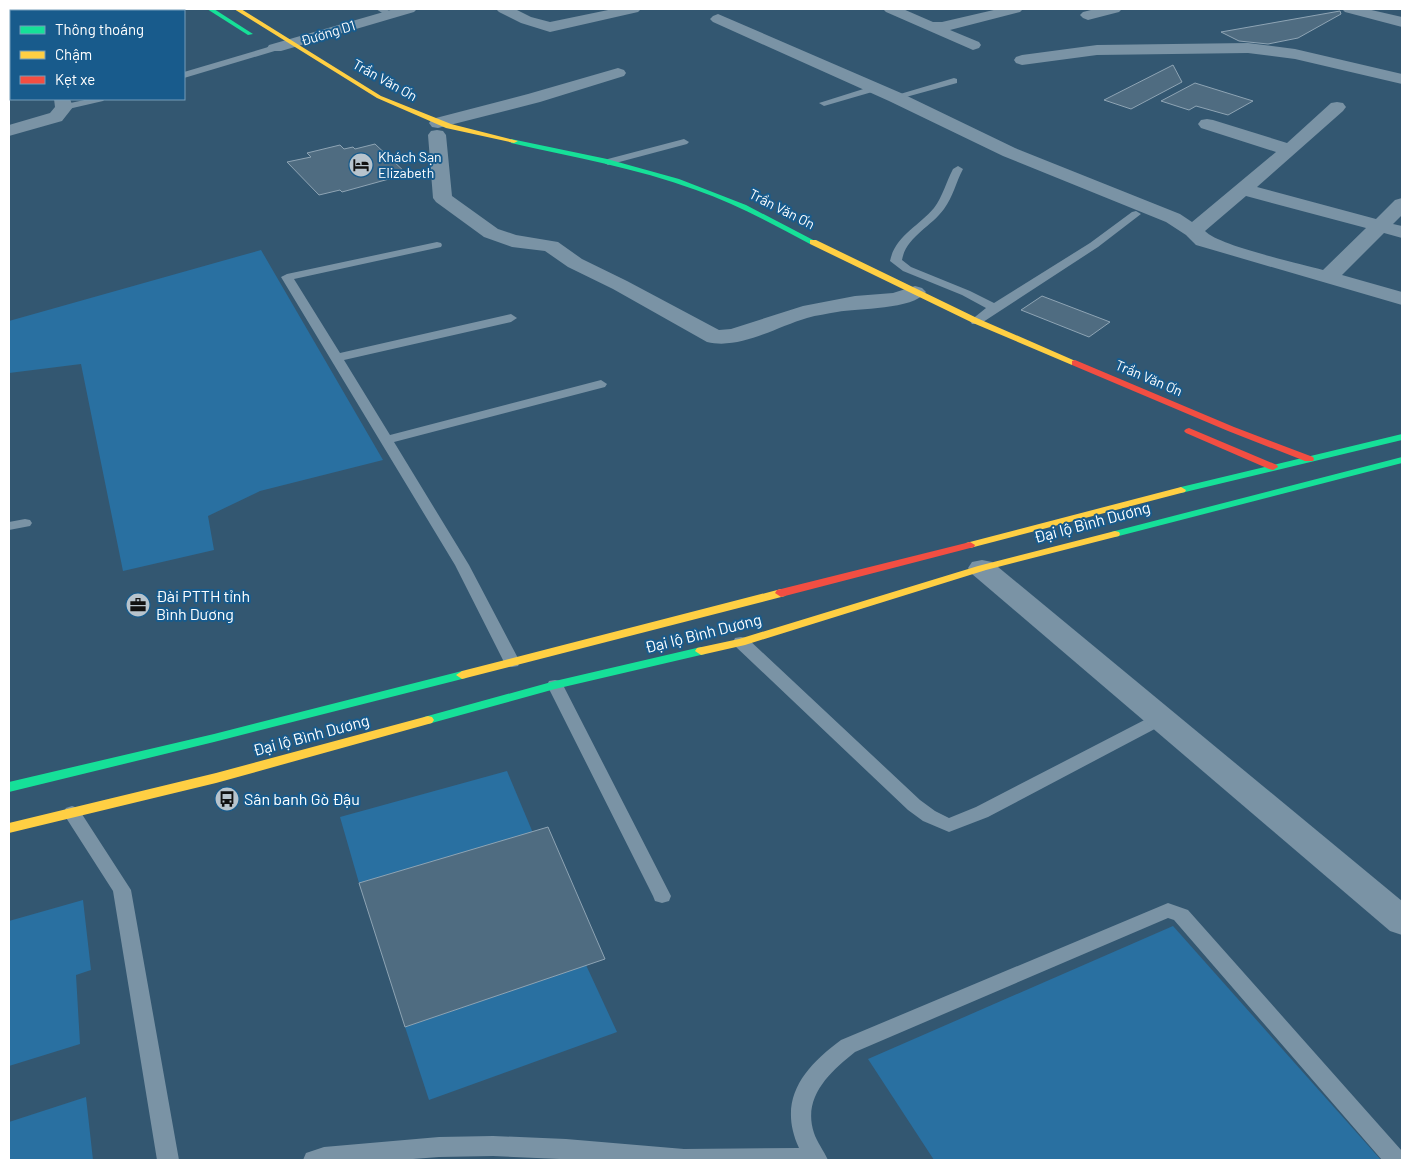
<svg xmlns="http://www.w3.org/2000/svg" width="1411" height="1169" font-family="Barlow,sans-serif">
	<rect width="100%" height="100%" fill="#335771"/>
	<!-- green -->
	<g fill="#2970a1">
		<polygon points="261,250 383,460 260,491 208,516 214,550 123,571 81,364 9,373 9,321"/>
		<polygon points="507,771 533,833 359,883 340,817"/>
		<polygon points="83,900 91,970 76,975 80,1044 9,1066 9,921"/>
		<polygon points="1173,926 1381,1160 934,1160 868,1059"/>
		<polygon points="586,965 617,1032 429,1100 405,1027"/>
		<polygon points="86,1097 93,1160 9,1160 9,1122"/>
	</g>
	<!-- building -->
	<g fill="#4f6c81" stroke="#8ea4b4">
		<polygon points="1340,11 1341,14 1298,38 1268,44 1239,41 1221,32"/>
		<polygon points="1173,65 1182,82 1131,109 1104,100"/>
		<polygon points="1195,83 1253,101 1228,115 1196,106 1189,110 1161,101"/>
		<polygon points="375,144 407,174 342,192 340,190 319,195 287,162 311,157 307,153 340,145 344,149 353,147 355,149"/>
		<polygon points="1042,296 1110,322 1089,337 1021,310"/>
		<polygon points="548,827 605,959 405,1027 359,883"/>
	</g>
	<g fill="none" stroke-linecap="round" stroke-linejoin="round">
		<!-- lane -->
		<g fill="#7a93a5" fill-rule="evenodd">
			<polygon points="376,9 386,9 394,14 387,16"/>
			<polygon points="275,45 279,48 278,50 184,78 184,72"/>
			<polygon points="954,78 957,79 957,83 895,100 890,97"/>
			<polygon points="876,85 879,86 879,90 824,106 819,103"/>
			<polygon points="89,99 105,99 103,101 64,110 59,107 61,105"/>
			<polygon points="684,139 689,142 687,144 608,165 603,162 604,160"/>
			<path d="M958 166 963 169C956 182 953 197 944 209 931 227 906 237 902 260L911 267 970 291 994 303 1090 243 1132 212 1136 211 1141 214 1098 247 980 324H972L970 321 986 308 962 295 903 271 890 261C895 236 919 226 934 208 943 196 946 182 953 169Z"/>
			<polygon points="437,242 441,243 442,245 441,247 294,279 340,353 511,314 517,318 511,322 344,360 390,435 601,380 607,384 605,387 394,442 469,565 520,662 518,666 512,667 506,666 504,662 455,565 281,277 287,274"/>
			<polygon points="25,519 30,520 32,523 30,526 9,530 9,522"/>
			<polygon points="741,637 747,638 920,800 935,811 949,818 976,807 1156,714 1162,712 1168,714 1170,718 1168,722 988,817 949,832 923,821 908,810 735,646 733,642 735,638"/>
			<polygon points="555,680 561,681 563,685 671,896 669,901 662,903 655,901 653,896 547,685 549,681"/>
			<polygon points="72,806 78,808 131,890 179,1160 157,1160 113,891 63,813 66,808"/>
			<path d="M1168 903 1188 910 1402 1151V1160H1382L1174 920 1168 918 855 1052C830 1072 802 1097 814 1133 817 1142 824 1151 828 1160H582L493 1156 439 1157 400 1160H303L306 1153 324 1147 439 1137 493 1136 566 1139 684 1149 799 1148C777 1100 803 1068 841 1040Z"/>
		</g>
		<!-- street -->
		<g fill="#7a93a5" fill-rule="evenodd">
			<polygon points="394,9 417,9 414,12 281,51 269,51 267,48 269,45"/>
			<polygon points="496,9 515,9 531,17 550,22 613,9 641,9 638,12 550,32 521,23 499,12"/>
			<polygon points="883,9 903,9 933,22 942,22 998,9 1023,9 1020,12 950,30 979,42 981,45 979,48 973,50 886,12"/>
			<polygon points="1095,9 1122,9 1119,12 1088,20 1083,18 1080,15 1083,12"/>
			<polygon points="1342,9 1367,9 1402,17 1402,27 1345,12"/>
			<path d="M718 14 901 93 1015 148 1180 214 1192 222 1276 152 1201 128 1198 124 1201 120 1207 119 1213 120 1287 143 1331 103 1337 102 1343 103 1346 107 1343 111 1257 187 1376 219 1395 200 1402 198V215L1393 224 1402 226V238L1384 233 1342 275 1402 292V305L1196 245 1186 235 1166 222 1003 156 889 101 713 22 710 19 713 16ZM1246 196 1366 228 1323 270C1299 263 1219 246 1205 231Z"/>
			<polygon points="1248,43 1295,49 1402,74 1402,84 1295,59 1248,53 1097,55 1022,65 1016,63 1014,60 1016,57 1022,55 1097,45"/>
			<polygon points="9,53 11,54 11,65 9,64"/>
			<polygon points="618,68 624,70 626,73 624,76 540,102 438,128 432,127 429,123 432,119 528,94"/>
			<polygon points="54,99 70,99 73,107 62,121 9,136 9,125 50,113 55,107"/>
			<path d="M437 130 443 131 446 135 452 196 498 229 516 235 558 242 582 259 627 281 719 330 731 329 803 306 855 296 893 293 915 286 922 288 926 292C913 310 858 308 837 312 827 314 817 315 807 318 776 327 740 350 707 342L613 289 568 267 545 251 512 247 484 237 436 202 433 198 428 135 431 131Z"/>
			<polygon points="982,560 992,562 1402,901 1402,935 1390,931 972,574 968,568 972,562"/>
		</g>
		<!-- fast -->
		<g fill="#16e098" fill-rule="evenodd">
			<polygon points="207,9 214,9 253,34 248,35"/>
			<path d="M511 139 607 159 679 179 746 205 817 242 810 244C773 224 736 204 696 190 636 168 573 157 511 143Z"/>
			<polygon points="1402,434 1402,440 1181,493 1176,490 1181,487"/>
			<polygon points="1402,457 1402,463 1115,537 1110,534 1111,532"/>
			<polygon points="701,647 707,651 705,654 555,689 428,724 424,723 422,720 424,717 555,681"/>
			<polygon points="462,671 468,675 466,678 214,742 9,792 9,782 214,734"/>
		</g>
		<!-- slow -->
		<g fill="#ffcf43" fill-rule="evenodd">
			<polygon points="234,9 241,9 381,96 451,124 518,141 514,143 446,128 377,98"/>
			<polygon points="810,240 816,240 979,319 1080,363 1078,365 1072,365 973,323 810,244"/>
			<polygon points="1181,487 1186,490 1185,492 970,548 965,545 966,543"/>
			<polygon points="1115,531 1119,532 1120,534 1119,536 986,570 745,645 701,655 695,651 697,648 739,639 978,566"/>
			<polygon points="781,589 787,593 785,596 462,679 456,675 462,671"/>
			<polygon points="428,716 432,717 434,720 432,723 216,783 9,833 9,823 216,773"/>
		</g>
		<!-- jam -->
		<g fill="#f24e42" fill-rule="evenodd">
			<polygon points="1075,360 1234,427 1313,457 1314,459 1313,461 1305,461 1228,431 1072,365 1072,361"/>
			<polygon points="1189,428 1277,465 1278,467 1273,470 1269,469 1186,433 1184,431 1186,429"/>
			<polygon points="970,542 975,545 974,547 781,597 775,593 777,590"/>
		</g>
	</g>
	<!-- icons -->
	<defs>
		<symbol id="hotel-disc" viewBox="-11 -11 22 22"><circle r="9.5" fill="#b8c4cd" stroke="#185b8c"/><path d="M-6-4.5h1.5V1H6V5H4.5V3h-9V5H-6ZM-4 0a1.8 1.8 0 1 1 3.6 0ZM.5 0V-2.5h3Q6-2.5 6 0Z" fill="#111"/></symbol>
		<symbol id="office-disc" viewBox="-11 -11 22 22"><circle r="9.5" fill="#b8c4cd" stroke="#185b8c"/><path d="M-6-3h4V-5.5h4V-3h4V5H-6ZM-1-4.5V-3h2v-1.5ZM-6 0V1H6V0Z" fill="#111"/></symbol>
		<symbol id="bus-disc" viewBox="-11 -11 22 22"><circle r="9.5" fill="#b8c4cd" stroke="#185b8c"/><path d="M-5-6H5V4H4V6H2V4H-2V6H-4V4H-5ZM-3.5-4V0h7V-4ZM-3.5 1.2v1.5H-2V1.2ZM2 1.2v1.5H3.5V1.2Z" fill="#111"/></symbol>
	</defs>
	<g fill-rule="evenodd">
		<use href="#hotel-disc" x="347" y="151" width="28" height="28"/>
		<use href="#office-disc" x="124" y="591" width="28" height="28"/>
		<use href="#bus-disc" x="213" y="785" width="28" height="28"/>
	</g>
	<g text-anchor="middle" stroke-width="4" stroke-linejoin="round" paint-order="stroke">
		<!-- far-street labels -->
		<g font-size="14" fill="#fff" stroke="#185b8c">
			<text transform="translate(328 33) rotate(-17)" y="5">Đường D1</text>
			<text transform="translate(385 80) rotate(29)" y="5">Trần Văn Ơn</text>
			<text transform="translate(782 209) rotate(27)" y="5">Trần Văn Ơn</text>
			<text transform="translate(1149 378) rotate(23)" y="5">Trần Văn Ơn</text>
		</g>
		<!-- far-poi labels -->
		<g font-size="14" fill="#fff" stroke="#185b8c" text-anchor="start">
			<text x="378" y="162">Khách Sạn<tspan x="378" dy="16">Elizabeth</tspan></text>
		</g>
		<!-- street labels -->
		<g font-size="16" fill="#fff" stroke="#185b8c">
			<text transform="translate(1092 522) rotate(-15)" y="6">Đại lộ Bình Dương</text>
			<text transform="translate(703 633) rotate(-14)" y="6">Đại lộ Bình Dương</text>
			<text transform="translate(311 735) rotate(-15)" y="6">Đại lộ Bình Dương</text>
		</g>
		<!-- poi labels -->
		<g font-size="16" fill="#fff" stroke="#185b8c" text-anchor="start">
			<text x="156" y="602">Đài PTTH tỉnh<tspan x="156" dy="18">Bình Dương</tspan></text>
			<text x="244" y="805">Sân banh Gò Đậu</text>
		</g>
	</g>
	<!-- border -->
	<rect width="1411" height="1169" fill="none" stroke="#ffffff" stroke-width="20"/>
	<!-- legend -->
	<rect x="10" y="10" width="175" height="90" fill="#185b8c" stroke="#749dba"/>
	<rect x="20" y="26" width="25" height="8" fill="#16e098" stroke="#749dba"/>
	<text x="55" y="35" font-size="15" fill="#ffffff">Thông thoáng</text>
	<rect x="20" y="51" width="25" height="8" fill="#ffcf43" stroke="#749dba"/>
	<text x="55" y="60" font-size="15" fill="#ffffff">Chậm</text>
	<rect x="20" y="76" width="25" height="8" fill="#f24e42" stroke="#749dba"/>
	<text x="55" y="85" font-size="15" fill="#ffffff">Kẹt xe</text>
</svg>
